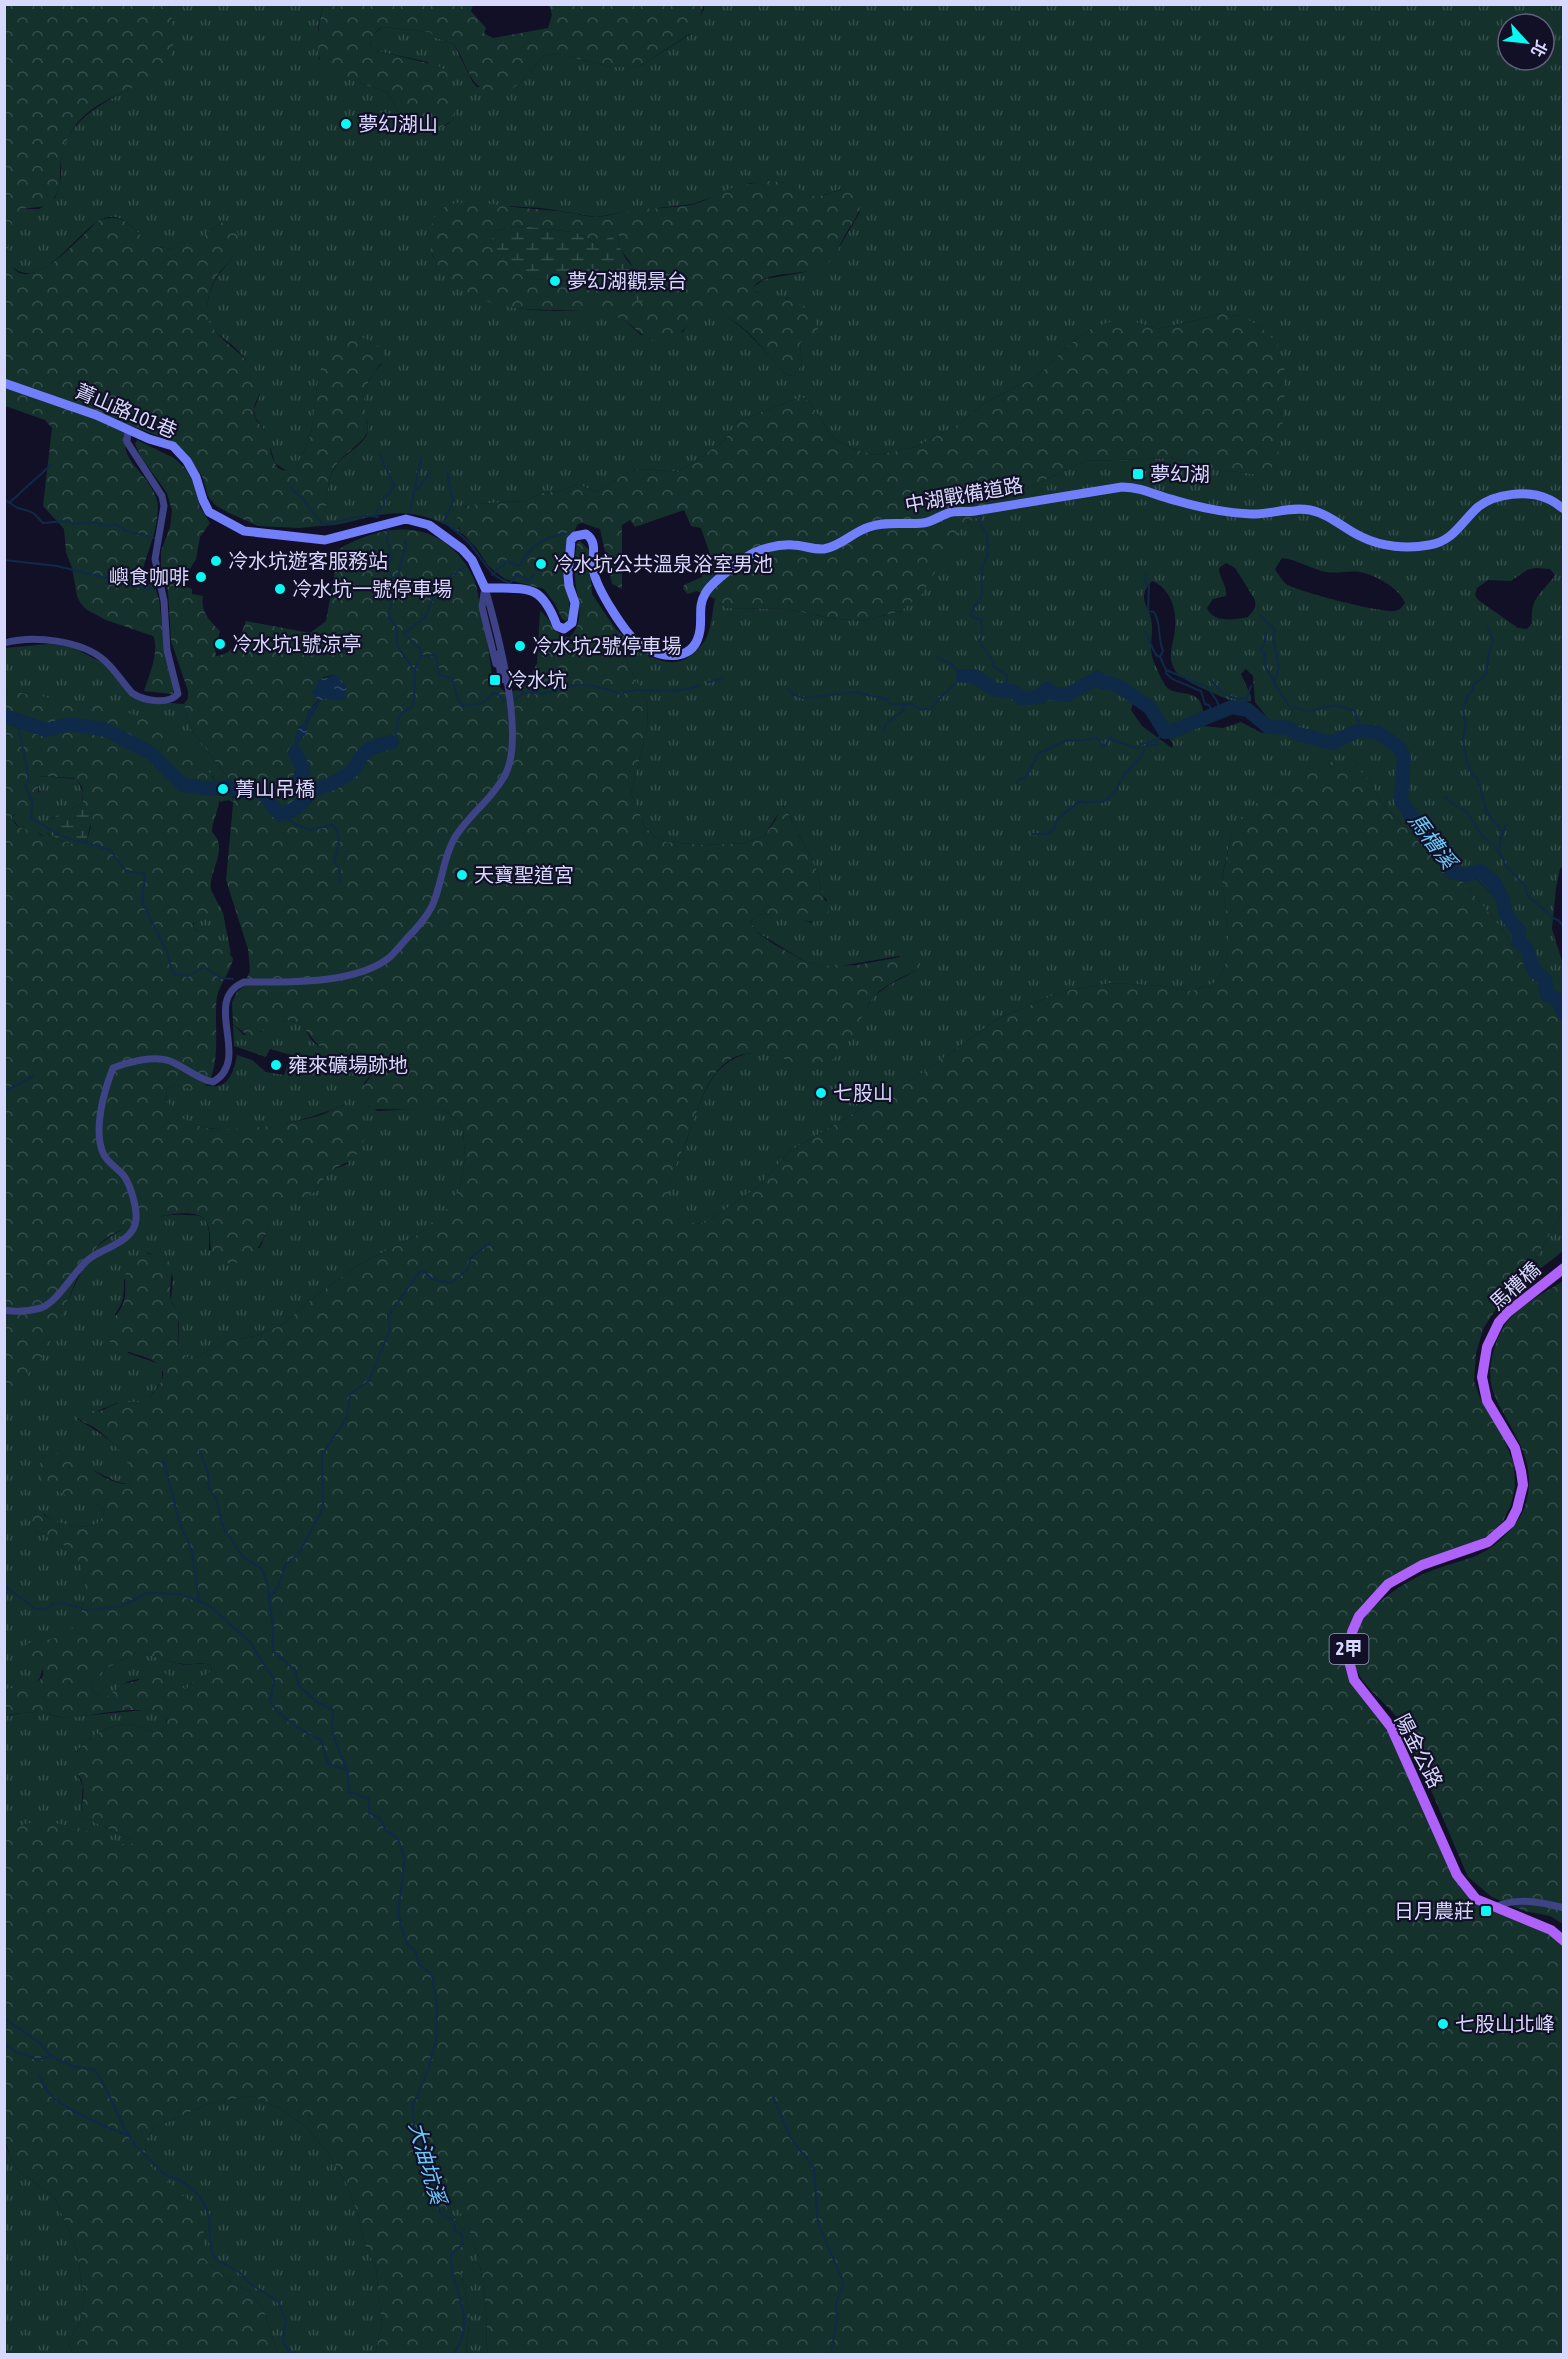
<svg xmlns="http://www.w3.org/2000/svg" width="1568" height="2359" font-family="'Asap Condensed','Noto Sans TC',sans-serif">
	<defs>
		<pattern id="grass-tufts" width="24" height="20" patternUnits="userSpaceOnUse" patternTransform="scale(1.5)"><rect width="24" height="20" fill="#14312c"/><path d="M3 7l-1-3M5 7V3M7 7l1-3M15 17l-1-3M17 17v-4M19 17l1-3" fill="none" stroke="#354e4c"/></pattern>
		<pattern id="forest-crowns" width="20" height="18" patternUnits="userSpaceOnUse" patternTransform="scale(1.5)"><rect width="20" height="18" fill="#14312c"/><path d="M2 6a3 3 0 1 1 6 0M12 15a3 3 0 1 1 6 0" fill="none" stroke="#354e4c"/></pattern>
		<pattern id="wetland-marsh" width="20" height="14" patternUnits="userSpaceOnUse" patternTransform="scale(1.5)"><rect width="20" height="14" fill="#14312c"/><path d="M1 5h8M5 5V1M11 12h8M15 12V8" fill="none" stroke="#354e4c"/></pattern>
		<pattern id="water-ripples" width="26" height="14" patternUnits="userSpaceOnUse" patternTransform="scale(1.5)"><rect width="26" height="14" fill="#0e2a48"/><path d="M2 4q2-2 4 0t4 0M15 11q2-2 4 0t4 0" fill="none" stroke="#304863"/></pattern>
	</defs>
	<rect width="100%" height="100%" fill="#121027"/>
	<!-- grass -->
	<g fill="url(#grass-tufts)" fill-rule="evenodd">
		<path d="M168 5H323L318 28 319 59 345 78 387 92 411 133C420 140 424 133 433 130 439 127 446 127 450 122 464 107 436 76 428 62L377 51 370 45 373 35 382 27 430 32 434 37 454 44 472 81 477 87 519 84 543 57 554 53 611 67H633L643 64 691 34 704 9V5H1563L1564 865 1560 869 1556 888 1552 929 1563 964V1013L1530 975 1502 929 1465 884 1421 844 1381 802 1368 778 1331 762 1315 773 1273 794 1232 830 1222 878 1228 928V953L1224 969 1215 983 1192 991 1162 986 1112 983 1064 991 997 1019 924 1072 790 1151 758 1187 705 1223C694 1224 688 1222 679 1216 654 1199 679 1161 687 1140 699 1108 706 1067 743 1055 764 1048 790 1061 810 1068L863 1013 873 997 889 985 917 970 899 956 841 966H823L806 962 755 931 751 921C767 905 793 917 812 923L827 900 822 895 818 873 785 807 783 806 764 836 745 843 705 845 667 842 655 837 645 827 631 793 647 729 648 705 621 650 615 628C636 648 669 679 696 651 700 647 705 642 707 636 712 625 712 611 715 599L726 608 787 609 829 618 863 621 901 611 961 527 1019 492 1086 461 1171 458 1222 470 1254 474 1262 328 1240 316 1222 314 1158 329 1135 322 1092 328 1069 345 1037 376 984 403 961 423 916 447 877 455 853 449 833 438 809 401 801 397 738 421 724 441 679 472 644 469 630 471 597 492 577 484 559 491 542 493 526 501 477 504 463 507 458 528 463 534C432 516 409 509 374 516 354 520 340 526 319 526 329 512 324 485 334 469 341 455 359 449 366 436 371 426 365 419 364 409 361 392 370 375 382 364L361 337 343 338C312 368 319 388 312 427 310 442 302 456 294 469L286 471 275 463 265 431 255 417 254 409 260 395C256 384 253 369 246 360 224 330 195 335 212 287 217 273 229 265 235 252L222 222C211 230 201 240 188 245 178 249 161 250 151 244 138 236 125 211 105 218 76 228 41 299 8 263 4 246 7 221 21 209H39L55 198C58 191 60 183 61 176 62 168 60 160 62 152 73 112 116 97 149 79L171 16ZM1508 24H1544V60H1508ZM782 182C794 185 799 192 808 195 818 199 832 192 841 189L860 212 833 258 823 265 805 272 765 279 753 287 754 291 768 296 786 298 812 315 805 339 800 343 802 364 794 376 787 375C768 357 734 306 703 313 694 315 688 324 683 332L641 335C634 329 627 321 619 317 600 309 580 311 560 311 510 311 459 301 432 255L507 206 541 208 596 217 631 211 693 204 750 183ZM1282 558C1297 560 1308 567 1322 571 1335 575 1348 570 1360 572 1377 576 1398 587 1405 603 1402 607 1400 610 1395 611 1381 613 1299 592 1286 584 1282 580 1278 574 1275 569ZM1226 563 1235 568 1254 598C1258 607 1253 611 1248 617 1234 620 1213 623 1207 608L1213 599 1226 596C1228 587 1219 578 1219 568ZM1535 568 1550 569 1555 575C1542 594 1530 596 1532 623L1527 629 1518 628 1478 600 1475 595 1477 588 1488 580 1511 581 1527 570ZM1152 581C1170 588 1177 609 1175 628 1174 645 1165 657 1177 673 1184 682 1227 699 1240 704L1251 701V696L1241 674 1246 669 1253 676 1255 702 1272 724 1271 731 1262 733 1241 722 1223 728 1204 726C1206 679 1177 702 1165 685 1161 679 1154 664 1152 656 1149 644 1154 631 1151 619 1150 611 1144 605 1144 597 1144 590 1148 586 1152 581ZM1133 703C1145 703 1165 733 1173 744L1172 748 1142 726 1131 710Z"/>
		<polygon points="48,644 70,646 105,664 134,698 145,701 184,704 190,728 232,783 233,803 229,800 220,802 214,778 200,762 164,730 5,690 5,648"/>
		<path d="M39 776 77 779 83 793 82 805C71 807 62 815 52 818L45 832 50 835 47 837 29 829 21 830 12 818 16 812 28 808 39 792 37 780Z"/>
		<polygon points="211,890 223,913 231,954 193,928 195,920 210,907"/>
		<path d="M280 1020C311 1019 302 1037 320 1047 339 1056 356 1051 374 1062L375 1070 364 1083 368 1106 378 1111 439 1108 457 1119 463 1128 465 1157 460 1188 447 1210 419 1234 360 1264 318 1294 282 1325 254 1336 227 1341 194 1358 187 1357 178 1349 179 1323 176 1309 171 1300 173 1278 164 1257 148 1253 124 1280C124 1295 124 1303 115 1314L128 1353 159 1364 162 1369V1380L149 1399 144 1403H117L77 1419C95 1429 139 1456 132 1481L128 1484 117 1482 60 1454H45L40 1461 57 1490 101 1506 104 1514 97 1524C80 1529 58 1526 44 1514L35 1530C44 1536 65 1543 72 1550 91 1571 90 1619 65 1635 58 1639 50 1640 42 1641 42 1678 48 1687 5 1689L4 1396 40 1360 90 1253C115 1229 151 1212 187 1215 193 1216 200 1214 204 1219 211 1226 209 1241 209 1250L260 1248 269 1227 278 1214 290 1204 314 1192 331 1170 348 1164 344 1105C305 1121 259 1133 217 1129 205 1128 192 1125 182 1118 170 1110 157 1090 176 1084 186 1089 194 1088 204 1086 209 1085 213 1087 218 1086 231 1083 235 1066 237 1055L252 1060 266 1072 284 1075 291 1055 270 1049 266 1057 234 1046 233 1024 244 1035 260 1032 271 1023Z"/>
		<polygon points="1563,1211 1563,1251 1504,1297 1537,1256"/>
		<path d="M135 1654C152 1653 165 1661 181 1664 191 1666 200 1661 210 1665L212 1669 208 1674 192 1682 186 1690C169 1682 141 1673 123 1684 118 1687 114 1693 108 1696H100L93 1691 91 1683C100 1669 120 1661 135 1654Z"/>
		<path d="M143 1710C154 1711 170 1712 166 1726 153 1739 140 1724 126 1724 108 1724 88 1739 77 1751L78 1776 83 1786 81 1810 84 1817 132 1840V1844H123L69 1826 53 1824 5 1833V1716L21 1713H45L62 1718Z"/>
		<polygon points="252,2096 281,2109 306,2127 327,2151 346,2183 359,2217 365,2245 376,2268 382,2323 375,2354 278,2354 264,2311 250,2292 231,2283 205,2259 190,2202 167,2183 146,2162 145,2141 154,2128 210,2103"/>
		<polygon points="4,2140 11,2159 17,2169 55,2198 76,2247 84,2297 80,2323 71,2337 69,2347 73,2354 5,2354"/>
		<path d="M445 2195C474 2216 484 2277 486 2312 488 2326 485 2340 488 2354H466L470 2315 460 2268 464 2231 447 2208 443 2198Z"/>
	</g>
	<!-- forest -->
	<g fill="url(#forest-crowns)" fill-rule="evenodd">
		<path d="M4 5H168C197 97 107 77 73 129 68 137 63 146 62 155 57 176 66 186 48 206L21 209C4 224 0 282 31 273 55 268 80 237 98 221 125 210 131 229 150 243 158 250 177 249 187 245 200 241 211 230 222 222L233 224C247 243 232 258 220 272 212 281 207 299 207 311 207 339 251 351 260 383 263 393 255 399 254 409 252 420 262 425 266 433 271 442 269 454 275 463 277 468 281 470 285 471L294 469C302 456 310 442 312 427 317 399 316 319 366 339 376 343 382 347 385 358L369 380 363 398 368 431C360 447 341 454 333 470 324 487 330 511 319 526L300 528 258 526 229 513 215 505 208 496 202 476 188 456 174 442 127 424C116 462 144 467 156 497 163 517 148 550 143 569L155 587 159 599 165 652 174 684 173 694 144 691C149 676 160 650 153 636L106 620 87 610 81 604 77 596 72 568 66 552 64 529 43 506 52 428 45 420 5 406Z"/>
		<path d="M323 5H473L471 11 486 28 484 33 493 38 548 28 552 15 549 5 704 4 696 30 643 64 633 67H611L554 53 543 57 519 84 501 95C467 90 470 68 454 44L434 37 430 32 382 27C375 31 372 37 370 45L377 51 436 65C437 65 444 69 445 70 451 78 458 113 451 121 446 126 422 136 416 137L411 133 387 92 327 72C311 52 319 28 323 5Z"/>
		<path d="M769 181C777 182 785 182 793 185 801 188 805 196 814 196 835 197 844 178 861 201 859 218 850 225 843 239 840 244 838 251 835 256 816 282 772 265 753 287L754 291C765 296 776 294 787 299 801 304 824 318 816 336L805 339 800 343 802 364 794 376 787 375C766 355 747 321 717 314 690 307 685 343 659 341 641 340 633 322 617 317 578 305 536 315 496 304 471 297 448 283 435 260 425 243 428 213 449 205 464 199 491 204 507 206 528 209 549 209 570 213 579 214 589 217 597 217 609 216 621 212 633 210 652 208 672 208 691 205 704 202 717 194 729 189 742 184 755 183 769 181ZM521 226 573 232 585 236 596 245 619 235C616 252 628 255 634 269 639 278 639 291 642 302L610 288 592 287 559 279 533 280 524 275 491 242 494 231Z"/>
		<path d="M1222 314 1241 316 1262 328 1277 343 1285 371 1284 409 1280 446 1276 463 1266 473 1254 474 1222 470 1171 458 1086 461 1019 492 961 527 923 593 901 611 863 621 829 618 787 609 726 608 715 599 697 591 688 594 683 589 684 585 702 577 703 572 698 563 711 557 701 528 691 526 684 510 635 527 630 520 622 525V589L612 584 600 529 582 523 578 524C570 539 564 559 564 576 564 594 573 598 568 620L566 621 562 619 555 604 544 589 505 579 488 566 477 549 463 534 455 522 463 507 477 504 526 501 542 493 559 491 577 484 597 492 630 471 644 469 679 472 724 441 738 421 801 397 809 401 833 438 853 449 877 455 916 447 961 423 984 403 1037 376 1069 345 1092 328 1113 321 1135 322 1158 329Z"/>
		<path d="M137 440 174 458 184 467 193 481 200 507 210 523 200 537 196 559 190 569 185 568 182 585 192 589V594L203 596C200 612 210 621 220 631L215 649 216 656C235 654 240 637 246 621L310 633 326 621 339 549C389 520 444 519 473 577 477 585 478 596 480 604 485 630 490 656 493 682L505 692 520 690 528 682 537 663 540 611C552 619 554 638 570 637 587 618 576 600 575 577 574 565 575 554 577 543L580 541 589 550 592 594 615 628 621 650 648 705 647 729 631 793 645 827 655 837 667 842 705 845 745 843 764 836 775 821 781 807H785L818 873 822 895 829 907 827 917C804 933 773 899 751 921L755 931 772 943 806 962 823 966 857 965 911 955 920 963V968L917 970C902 977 881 986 871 1000 859 1018 853 1043 835 1057 829 1063 819 1068 810 1068 805 1067 798 1064 793 1062 774 1055 750 1048 731 1059 703 1077 698 1113 686 1142 678 1163 655 1199 680 1216 688 1222 694 1224 705 1223L758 1187 790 1151 924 1072 997 1019 1064 991 1112 983 1162 986 1192 991 1215 983 1224 969 1228 953V928L1222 879 1232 830 1243 815 1257 803 1331 762 1352 764 1368 778 1381 802 1421 844 1465 884 1502 929 1530 975 1563 1013V1211L1537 1256 1504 1297 1483 1329 1476 1354 1474 1381 1480 1398 1503 1437 1514 1464 1515 1487 1511 1505 1503 1521 1492 1533 1476 1542 1445 1552 1356 1612 1346 1634 1344 1659 1388 1730 1459 1886C1483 1919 1510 1911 1541 1929 1549 1933 1556 1940 1563 1946V2354H488C485 2340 488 2326 486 2312 484 2277 474 2217 445 2195L443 2198 447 2208 464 2231 467 2242 460 2268 470 2315 466 2354H375L382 2323 376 2268 365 2245 359 2217 346 2183 327 2151 306 2127 281 2109 252 2096 210 2103 154 2128 145 2141 146 2161C161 2179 192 2197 200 2216 205 2227 204 2247 205 2259L231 2283 250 2292 264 2311 278 2354H73L69 2347 71 2337 80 2323 84 2297 76 2247 55 2198 17 2169 11 2159 5 2140 4 1833 24 1824 44 1821 76 1827 123 1844H132V1840L84 1817 81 1814C81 1805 85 1795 83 1786 82 1776 72 1771 74 1760 78 1742 109 1724 126 1724 140 1724 153 1739 166 1726L167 1720C156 1699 86 1718 64 1718 58 1717 52 1714 46 1714 33 1712 17 1712 5 1716V1689C14 1688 53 1685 41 1667 37 1662 30 1657 26 1653L25 1645C37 1638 53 1642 65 1634 90 1618 91 1571 71 1550 64 1543 44 1536 35 1530L32 1522 35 1513 40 1512C56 1524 77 1530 97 1524L104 1514 101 1506C82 1500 47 1494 39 1473L40 1461 45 1454C73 1446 101 1485 128 1484L132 1481C136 1464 109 1438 95 1428 89 1424 81 1422 75 1416V1413C82 1408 90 1411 98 1411 106 1410 112 1404 120 1403 146 1399 144 1409 161 1382 164 1377 164 1369 159 1365 146 1353 126 1356 109 1341 106 1321 116 1319 123 1304 128 1293 122 1279 128 1267 132 1259 141 1253 150 1254 184 1255 166 1283 171 1300 172 1304 176 1307 177 1312 180 1324 177 1336 178 1349L187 1357 194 1358 227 1341 254 1336 282 1325 318 1294 360 1264 419 1234 447 1209 460 1188 465 1157 463 1128 457 1119 439 1108 423 1110 372 1109 362 1100 361 1090 375 1070 374 1062C358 1052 341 1058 325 1050 309 1041 307 1021 286 1020 270 1019 263 1034 248 1036L233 1024 232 1002 237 992 243 987 250 971 248 949 226 880 234 793 232 783 190 728 184 704 188 698V691L171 641 168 591 161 567V551L170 527 172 511 167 493 141 457 135 444ZM334 675 338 678 342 684 327 699 321 700 306 726 307 732 298 743 295 749V739L299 727 305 723 309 710 319 699 323 677ZM135 1654C153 1653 167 1663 185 1664 194 1665 201 1661 210 1665L212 1669 208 1674 194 1680 186 1690 164 1672 156 1671 136 1681 123 1684 108 1696H100L93 1691 91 1683C100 1669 120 1661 135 1654Z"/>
		<path d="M5 690C49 700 103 700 145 719 163 727 178 741 193 755 204 765 216 777 219 792 222 806 212 818 212 832 227 846 214 864 211 881 209 890 216 904 208 913 203 918 197 918 193 924L194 929 227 949 233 959C230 972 222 981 218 993 210 1016 233 1113 176 1084 157 1090 170 1110 182 1118 193 1125 209 1130 222 1129 254 1129 287 1125 318 1116 328 1113 337 1106 348 1105 367 1113 369 1141 356 1155 347 1165 337 1165 330 1172 323 1178 319 1188 312 1193 300 1201 287 1204 278 1215 263 1231 261 1260 234 1263 200 1267 216 1236 206 1221 192 1200 120 1227 104 1240 75 1262 62 1328 40 1360 30 1373 17 1385 5 1396ZM39 776 74 778C84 784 84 795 82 805L86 809 91 827 86 843 64 842 50 835C42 838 38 833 33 829 22 830 17 829 12 818L13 815C19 810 27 810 32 806 43 798 35 786 39 776Z"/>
		<path d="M1563 1281V1924L1550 1916 1524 1911 1492 1897 1468 1877 1408 1736C1405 1731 1402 1725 1399 1720 1384 1699 1354 1683 1353 1654 1353 1646 1356 1634 1358 1627 1361 1617 1373 1606 1382 1600 1397 1588 1411 1579 1428 1572 1445 1565 1464 1561 1480 1554 1497 1546 1517 1526 1524 1509 1540 1463 1514 1436 1496 1399 1483 1374 1494 1337 1511 1317 1525 1302 1546 1292 1563 1281Z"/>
	</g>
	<!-- wetland -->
	<g fill="url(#wetland-marsh)">
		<path d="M521 226 573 232 585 236 596 245 610 237 619 235C615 249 633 271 645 276L651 295 648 299 641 302 610 288 592 287 559 279 533 280 524 275 491 243 494 231Z"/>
		<path d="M82 805C97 817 89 827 86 843L79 846 64 842 45 832 43 826C47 820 74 806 82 805Z"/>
	</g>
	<!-- water -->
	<path fill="url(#water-ripples)" d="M334 675 341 678 340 682 344 683 347 690 345 700C334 702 330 698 321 700L306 726 307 732 298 743 295 752C295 741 293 730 305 723L309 710 319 700 311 693 315 689 318 680Z"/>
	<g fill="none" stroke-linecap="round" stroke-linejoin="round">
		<!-- stream -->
		<g stroke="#0e2a48" stroke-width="2">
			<path d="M447 472 453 502 444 521C452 529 462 535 469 543 483 559 488 576 510 583L518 574 529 581 534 575"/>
			<path d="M290 487C294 493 301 495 305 501 310 509 317 517 323 525 340 521 361 513 378 517"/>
			<polyline points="417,489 430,473"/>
			<path d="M4 500C9 501 13 506 18 508 34 513 30 509 43 523L66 521 74 524 95 522 103 526 116 524 126 531 155 538"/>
			<polyline points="10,502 52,464"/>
			<polyline points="410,512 421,458"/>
			<path d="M981 514 979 522 987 534 988 556C978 567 983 580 982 594 981 601 972 608 970 615L974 618 981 619 982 635 979 642 994 662 993 666 1007 675V691"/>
			<polyline points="376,516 377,510 384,506 384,497 390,493 394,485 380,455"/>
			<polyline points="388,530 387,540 392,557 387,568 396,585"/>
			<path d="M405 541 406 548C399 560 400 572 397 585 394 597 389 606 389 618L396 626 397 646 414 670"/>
			<polyline points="4,560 57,566 132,584 143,589 155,588"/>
			<path d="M1146 574 1145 582 1149 585 1148 611 1154 612C1162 626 1157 636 1163 651L1160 657 1166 670 1207 687 1217 701 1220 712"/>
			<path d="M492 575 507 561 519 566C530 547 546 534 568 534"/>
			<polyline points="1260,615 1275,630 1273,637 1279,668 1274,683 1290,707 1307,711 1335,705 1354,710 1362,731"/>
			<polyline points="1488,626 1493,641 1489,653 1486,675 1473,685 1473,690 1468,695 1463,710 1466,725 1463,738 1467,763 1473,776 1477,777 1487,813 1502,831 1499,853 1503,858 1505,865 1525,886 1528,896 1553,918 1558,920 1564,927"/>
			<polyline points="1145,632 1156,655 1160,657"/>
			<polyline points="1266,633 1264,645 1260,650 1264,653 1266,668 1274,681"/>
			<polyline points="421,656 421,649 404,634 426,616 438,584 466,566"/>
			<path d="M1166 670V673C1173 681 1177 681 1187 685 1192 687 1195 690 1201 691L1205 704 1209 705 1214 715"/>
			<path d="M1212 681C1217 690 1233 702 1246 698L1247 710"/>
			<polyline points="708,682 723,678"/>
			<polyline points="788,689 792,694 804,698 855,692 886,699 890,704 912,704 920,709 931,709 939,699 963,676 949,662 938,659 937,656"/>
			<polyline points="1247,697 1251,686"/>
			<path d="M515 699 525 692C550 697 558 687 580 685 594 684 609 690 621 694 635 687 651 691 666 691 677 691 690 689 700 685"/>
			<polyline points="17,719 29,780 25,785 32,801 31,818 61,836 110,850 126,871 145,874 142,902 167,952 173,974 188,976 204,967 221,978 233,979"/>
			<polyline points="883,732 886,724 903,711 904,705"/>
			<path d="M392 742C403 726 388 719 412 707 418 690 410 671 421 656L436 655 439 675 452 678 458 700 463 706 482 703 494 693 498 694 503 701 505 700"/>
			<polyline points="1017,783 1020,778 1025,779 1038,754 1067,740 1078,741 1097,738 1103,746 1106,745 1110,736 1113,740 1137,748 1141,744 1156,740 1165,732"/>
			<polyline points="1445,797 1457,807 1466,811 1482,836 1494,845 1498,852"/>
			<path d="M282 815 297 825 310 830 333 825C342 837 339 848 334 861L340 870 339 882"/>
			<path d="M1032 834H1045L1054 830C1055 815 1070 811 1080 801 1089 805 1095 800 1103 802L1115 792 1125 773 1140 758 1147 745H1157L1156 740"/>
			<polyline points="1503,834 1506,825"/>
			<polyline points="1466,875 1477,879 1492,894 1500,894"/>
			<polyline points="4,1092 33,1076"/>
			<path d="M200 1451 208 1473 209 1488 216 1498 223 1527 243 1557 262 1569 267 1583 273 1626V1651L295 1670 299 1686 317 1702 333 1710C333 1717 331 1727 333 1734 339 1757 351 1765 348 1791L369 1799V1813L379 1817 386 1830 398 1839 405 1859 398 1913 406 1943 416 1952 418 1963 432 1975 437 2007 436 2040 428 2070 412 2108 415 2133 432 2165V2185L440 2212 453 2220 455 2230 462 2235 463 2244 451 2255C449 2282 471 2309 462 2337 460 2343 457 2349 454 2354"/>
			<path d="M163 1460 180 1523 192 1551 199 1601 210 1606 250 1642 274 1680 270 1702C286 1722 298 1729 321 1740L328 1764 348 1770"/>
			<polyline points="6,1587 36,1609 47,1609 53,1604 62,1603 87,1610 122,1606 147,1593 179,1594 199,1601"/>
			<polyline points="268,1599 278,1587 286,1564 298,1555 323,1508 322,1455 347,1417 350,1394 369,1381 390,1329 388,1316 420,1271 424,1271 432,1279 451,1283 467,1270 471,1257 489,1244"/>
			<polyline points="4,2018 40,2043 51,2056"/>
			<path d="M4 2044 17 2053 28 2055 37 2060 51 2056 72 2066 95 2070C113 2095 118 2127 140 2150 149 2158 156 2167 166 2175 171 2179 179 2178 183 2182 188 2186 197 2192 200 2197 217 2222 204 2235 214 2258L242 2274 249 2283 278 2301 286 2320 283 2341 290 2354"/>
			<path d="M39 2074C41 2080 44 2086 47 2091 62 2109 108 2128 130 2136"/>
			<polyline points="773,2096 790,2137 814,2168 818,2224 844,2283 836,2303 837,2319 831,2354"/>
		</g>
		<!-- river -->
		<g stroke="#0e2a48" stroke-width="14">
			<polyline points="963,676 974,676 996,690 1012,691 1022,698 1041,697 1044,691 1048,689 1051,693 1067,695 1097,678 1103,683 1111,683 1120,687 1150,708 1165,732 1173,731 1232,707 1248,710 1268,727 1289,728 1295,733 1331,743 1358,731 1377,732 1400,748 1404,758 1401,800 1426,837 1449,860 1451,872 1466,875 1480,871 1494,882 1503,900 1506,915 1519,931 1519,942 1527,949 1534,970 1545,980 1547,995 1557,999 1564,1013"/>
			<path d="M4 716 46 730 70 724 106 730 151 753 183 785 211 789 227 787 246 793 253 791H261C270 799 271 809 282 815 292 811 307 802 309 791L300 778 303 768 295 752"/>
			<path d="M309 791C325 787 344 780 355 768 357 765 358 762 360 759 367 747 379 745 392 742"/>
		</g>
		<!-- street -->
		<g stroke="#3d4384" stroke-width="7">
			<polyline points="484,593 482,607 496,664"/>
			<path d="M4 643C33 635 82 640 105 661 115 670 123 683 132 693 144 701 168 705 178 694L167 650 164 601 155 559 164 506 162 496 127 442 128 430"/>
			<polyline points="498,654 501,678 506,681"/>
			<path d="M4 1310C15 1312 30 1311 41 1308 58 1302 73 1272 89 1259 103 1248 134 1242 136 1220 137 1208 131 1186 124 1176 118 1168 107 1163 103 1153 93 1129 104 1091 113 1068 128 1062 154 1055 170 1061 185 1067 197 1079 213 1082 253 1059 200 1001 244 982 285 982 356 985 390 957 396 951 402 944 408 937 417 928 425 919 431 908 442 887 442 860 454 839 467 816 492 800 505 775 526 736 497 630 485 588"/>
			<path d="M1495 1907C1517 1897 1541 1902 1564 1908"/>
		</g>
		<!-- secondary -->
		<path stroke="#727ffb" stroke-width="9" d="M4 383 96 415 149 439 173 446 187 461 196 477 203 500 209 512 244 531 325 540 406 519 429 525 462 549 472 560 485 588C527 589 541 582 557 626L564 629 572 623 575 603 569 586 568 575 571 540 575 536 586 534C598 542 592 556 593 568 595 587 627 638 643 647 665 659 695 662 700 630 702 617 698 606 705 594 711 582 734 567 745 558 757 549 778 544 793 545 803 545 813 550 824 549 841 546 853 532 869 527 886 521 905 525 923 523 933 522 942 514 952 512 959 511 968 512 975 511L1122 487C1145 488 1153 495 1174 500 1198 507 1226 513 1251 514 1270 515 1290 506 1310 510 1330 514 1344 529 1362 537 1382 547 1407 549 1429 545 1453 542 1462 521 1478 507 1496 493 1528 490 1548 499 1554 501 1559 506 1564 509"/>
		<!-- primary -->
		<polyline stroke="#af62fa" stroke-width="10" points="1564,1268 1508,1312 1499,1322 1487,1347 1482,1377 1487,1401 1515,1448 1521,1471 1523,1485 1517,1509 1510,1523 1488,1542 1422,1565 1388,1584 1359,1616 1352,1632 1348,1657 1354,1680 1391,1727 1457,1875 1476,1899 1551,1930 1564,1941"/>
	</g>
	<!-- markers -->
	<g fill="#0af8f3" stroke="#121027" stroke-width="2">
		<circle cx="346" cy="124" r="6"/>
		<circle cx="555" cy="281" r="6"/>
		<rect x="1132" y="468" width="12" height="12" rx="3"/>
		<circle cx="216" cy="561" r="6"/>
		<circle cx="541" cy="564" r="6"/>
		<circle cx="201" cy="577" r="6"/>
		<circle cx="280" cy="589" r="6"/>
		<circle cx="220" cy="644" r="6"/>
		<circle cx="520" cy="646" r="6"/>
		<rect x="489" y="674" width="12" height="12" rx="3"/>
		<circle cx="223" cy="789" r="6"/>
		<circle cx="462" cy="875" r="6"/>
		<circle cx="276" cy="1065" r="6"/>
		<circle cx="821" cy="1093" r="6"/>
		<rect x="1480" y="1905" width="12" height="12" rx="3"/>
		<circle cx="1443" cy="2024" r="6"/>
	</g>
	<g text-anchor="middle" stroke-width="4.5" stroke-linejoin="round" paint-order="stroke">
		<!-- shield labels -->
		<rect fill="#121027" stroke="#9d9cbe" stroke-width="1.5" x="1329.5" y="1634" width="39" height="30" rx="4.5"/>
		<g font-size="18" font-weight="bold" fill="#d8d8fe">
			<text x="1349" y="1655">2甲</text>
		</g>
		<!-- poi labels -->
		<g font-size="20" fill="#d8d8fe" stroke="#121027" text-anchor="start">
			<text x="358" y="131">夢幻湖山</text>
			<text x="567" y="288">夢幻湖觀景台</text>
			<text x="1150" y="481">夢幻湖</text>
			<text x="228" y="568">冷水坑遊客服務站</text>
			<text x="553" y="571">冷水坑公共溫泉浴室男池</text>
			<text x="189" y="584" text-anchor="end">嶼食咖啡</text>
			<text x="292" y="596">冷水坑一號停車場</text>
			<text x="232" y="651">冷水坑1號涼亭</text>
			<text x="532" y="653">冷水坑2號停車場</text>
			<text x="507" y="687">冷水坑</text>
			<text x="235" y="796">菁山吊橋</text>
			<text x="474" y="882">天寶聖道宮</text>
			<text x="288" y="1072">雍來礦場跡地</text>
			<text x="833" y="1100">七股山</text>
			<text x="1474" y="1918" text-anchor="end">日月農莊</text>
			<text x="1455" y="2031">七股山北峰</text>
		</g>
		<!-- street labels -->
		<g font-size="20" fill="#d8d8fe" stroke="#121027">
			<text transform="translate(126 411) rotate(23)" y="7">菁山路101巷</text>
			<text transform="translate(964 495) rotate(-10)" y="7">中湖戰備道路</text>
			<text transform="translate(1515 1286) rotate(-42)" y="7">馬槽橋</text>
			<text transform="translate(1419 1751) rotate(63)" y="7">陽金公路</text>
		</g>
		<!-- water labels -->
		<g font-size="21" font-style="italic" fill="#69c9fa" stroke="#121027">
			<text transform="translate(1432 841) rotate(53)" y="7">馬槽溪</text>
			<text transform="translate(427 2163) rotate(74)" y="7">大油坑溪</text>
		</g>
	</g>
	<!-- border -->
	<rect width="1568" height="2359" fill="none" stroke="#d8d8fe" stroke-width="12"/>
	<!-- north arrow -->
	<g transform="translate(1526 42) rotate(117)"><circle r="28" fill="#121027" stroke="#61607d" stroke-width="1.5"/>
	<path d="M0-4.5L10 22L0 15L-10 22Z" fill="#0af8f3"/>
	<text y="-9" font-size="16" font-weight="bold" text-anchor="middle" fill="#d8d8fe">北</text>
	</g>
</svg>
